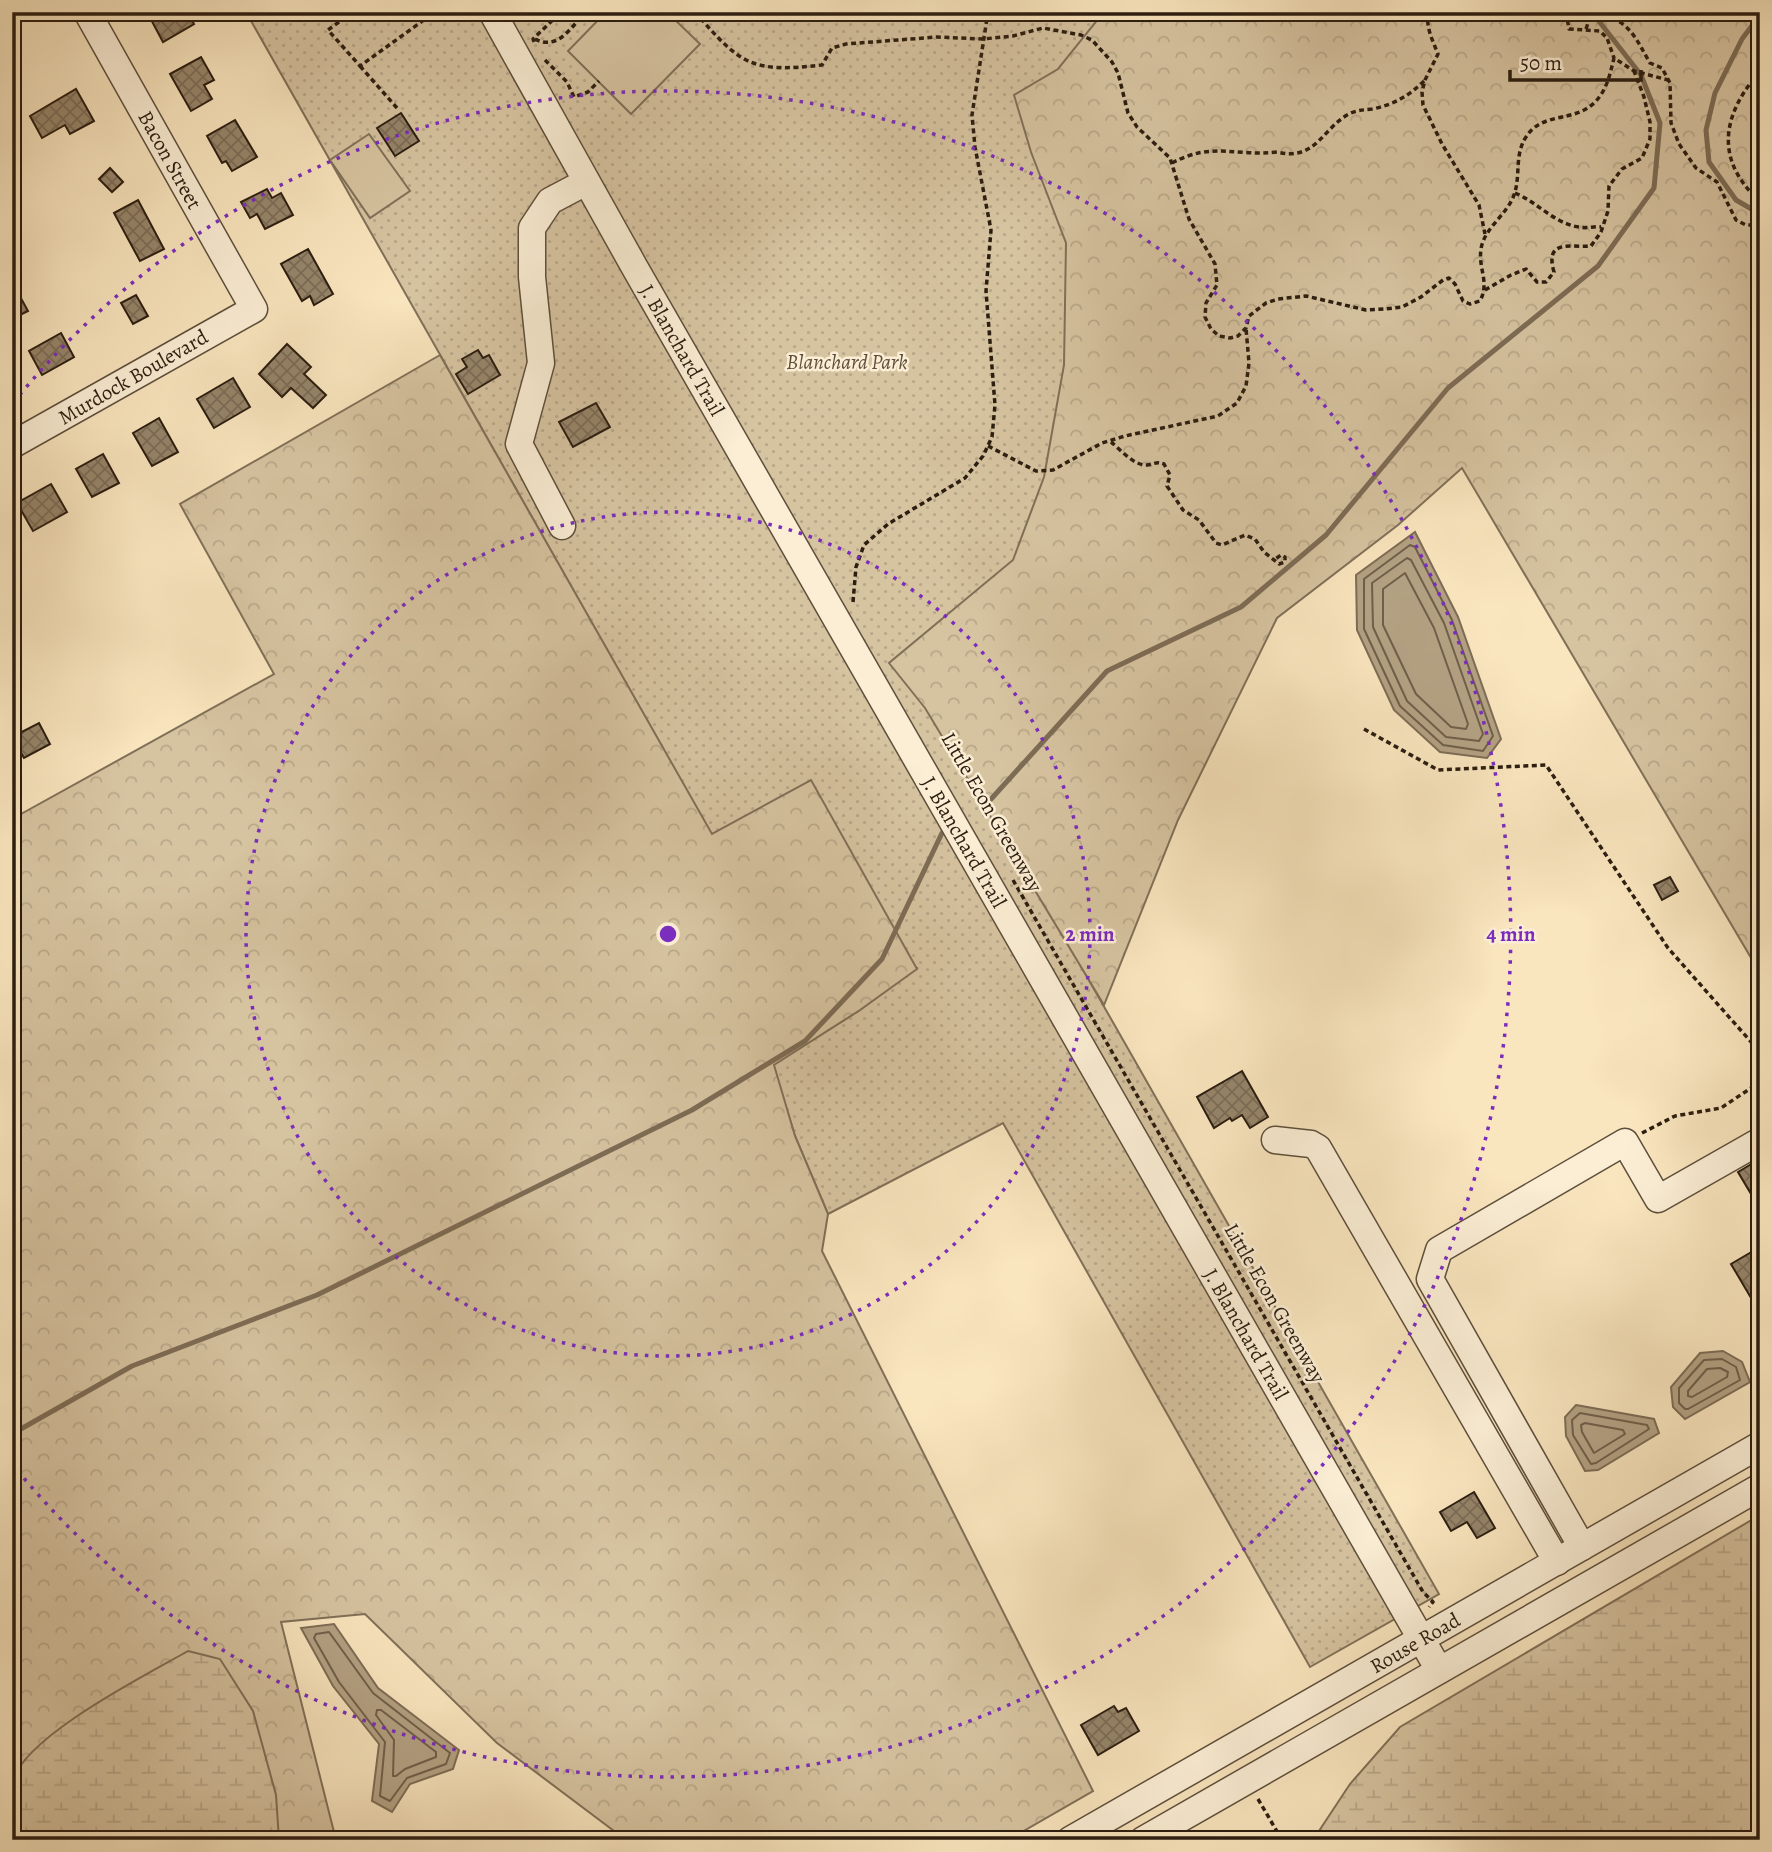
<svg xmlns="http://www.w3.org/2000/svg" width="1772" height="1852" font-family="Alegreya,serif">
	<defs>
		<pattern id="green-dots" width="8" height="8" patternUnits="userSpaceOnUse" patternTransform="scale(1.75)"><rect width="8" height="8" fill="#d6c3a0"/><path d="M2 2h.1M6 6h.1" fill="none" stroke="#b8a789" stroke-width="1.8" stroke-linecap="round"/></pattern>
		<pattern id="forest-crowns" width="20" height="18" patternUnits="userSpaceOnUse" patternTransform="scale(1.75)"><rect width="20" height="18" fill="#d6c3a0"/><path d="M2 6a3 3 0 1 1 6 0M12 15a3 3 0 1 1 6 0" fill="none" stroke="#b8a789"/></pattern>
		<pattern id="wetland-marsh" width="20" height="14" patternUnits="userSpaceOnUse" patternTransform="scale(1.75)"><rect width="20" height="14" fill="#d6c3a0"/><path d="M1 5h8M5 5V1M11 12h8M15 12V8" fill="none" stroke="#b8a789"/></pattern>
		<pattern id="building-cross-hatch" width="8" height="8" patternUnits="userSpaceOnUse" patternTransform="scale(1.75)"><rect width="8" height="8" fill="#96856a"/><path d="M0 0l8 8M0 8l8-8" fill="none" stroke="#7b6c56"/></pattern>
	</defs>
	<rect width="100%" height="100%" fill="#f9e5be"/>
	<filter id="stains"><feTurbulence type="fractalNoise" baseFrequency=".00286" numOctaves="4"/><feColorMatrix values="0 0 0 0 .2 0 0 0 0 .09 0 0 0 0 .02 0 0 0 .5 -.17"/></filter>
	<radialGradient id="worn" r=".72"><stop offset=".6" stop-color="#630" stop-opacity="0"/><stop offset="1" stop-color="#630" stop-opacity=".3"/></radialGradient>
	<!-- green -->
	<polygon fill="url(#green-dots)" stroke="#807058" stroke-width="2" points="246,12 1760,12 936,712 1439,1594 1310,1667 1003,1123 828,1214 795,1136 773,1065 860,1010 917,968 712,835"/>
	<!-- forest -->
	<g fill="url(#forest-crowns)" stroke="#807058" stroke-width="2">
		<polygon points="1095,12 1760,12 1760,506 1751,515 1760,529 1760,973 1462,468 1398,525 1277,618 1178,820 1104,1005 925,708 889,663 1013,560 1044,477 1064,365 1066,243 1031,152 1014,95 1058,69 1099,18"/>
		<polygon points="440,355 712,834 811,780 917,969 860,1010 774,1065 795,1136 828,1214 822,1251 1093,1791 1008,1840 626,1840 497,1743 365,1614 281,1622 336,1840 27,1840 12,1825 12,819 274,674 180,504"/>
	</g>
	<!-- wetland -->
	<g fill="url(#wetland-marsh)" stroke="#807058" stroke-width="2">
		<polygon points="1760,1515 1760,1840 1313,1840 1350,1784 1400,1727"/>
		<path d="M188 1651 220 1659 253 1711 276 1795 279 1840H17L12 1834C12 1818 9 1796 13 1780 27 1735 146 1675 188 1651Z"/>
	</g>
	<!-- pitch -->
	<g fill="#d6c3a0" stroke="#807058" stroke-width="2">
		<polygon points="606,12 667,12 700,44 631,114 568,51"/>
		<polygon points="369,134 410,191 370,218 330,160"/>
	</g>
	<!-- water -->
	<g fill="#b3a183" stroke="#7d6c55" stroke-width="2">
		<polygon points="1415,532 1458,617 1501,739 1487,758 1440,752 1394,710 1357,630 1356,575"/>
		<polygon points="1723,1351 1742,1362 1750,1382 1685,1419 1673,1407 1671,1387 1700,1353"/>
		<polygon points="1576,1405 1654,1419 1659,1433 1598,1470 1585,1471 1566,1436 1565,1417"/>
		<polygon points="334,1624 378,1688 459,1750 453,1769 410,1784 392,1812 372,1801 379,1744 333,1686 301,1628"/>
	</g>
	<g fill="none" stroke-linecap="round" stroke-linejoin="round">
		<!-- shore -->
		<g stroke="#6f5f4a" stroke-width="2">
			<polygon points="1410,545 1415,547 1452,620 1493,736 1483,751 1443,745 1400,706 1364,629 1364,579"/>
			<polygon points="1407,558 1411,560 1444,623 1483,734 1479,741 1446,737 1407,701 1373,627 1372,583"/>
			<polygon points="1405,573 1434,628 1468,724 1466,729 1451,727 1416,694 1383,625 1383,589"/>
			<polygon points="1722,1359 1736,1367 1740,1380 1688,1409 1685,1409 1679,1403 1679,1388 1704,1360"/>
			<polygon points="1720,1368 1728,1372 1727,1377 1692,1397 1688,1396 1688,1391 1707,1369"/>
			<polygon points="1580,1413 1647,1425 1649,1429 1596,1463 1591,1464 1573,1435 1572,1420"/>
			<polygon points="1585,1423 1623,1430 1625,1434 1594,1453 1582,1432 1581,1425"/>
			<polygon points="329,1632 373,1693 450,1753 446,1764 407,1778 390,1801 380,1796 385,1742 339,1682 314,1638 316,1634"/>
			<polygon points="377,1710 381,1710 436,1752 436,1757 405,1769 396,1776 393,1776 394,1740 376,1715"/>
		</g>
		<!-- stream -->
		<g stroke="#7d6c55" stroke-width="5">
			<polyline points="1760,15 1742,39 1715,93 1706,130 1709,162 1736,200 1760,214"/>
			<polyline points="983,808 1107,671 1241,607 1326,535 1448,388 1598,266 1654,188 1660,123 1641,75 1598,20"/>
			<polyline points="12,1434 132,1366 317,1295 692,1110 805,1041 882,959 942,833"/>
		</g>
	</g>
	<!-- building -->
	<g fill="url(#building-cross-hatch)" stroke="#2b1d10" stroke-width="2">
		<polygon points="147,12 188,12 194,24 163,42"/>
		<polygon points="201,57 214,80 204,85 212,99 191,111 170,74"/>
		<polygon points="76,89 94,121 70,134 65,125 42,138 30,116"/>
		<polygon points="401,113 419,141 395,156 377,128"/>
		<polygon points="235,120 257,157 232,171 226,161 222,163 207,136"/>
		<polygon points="110,168 123,182 112,192 99,179"/>
		<polygon points="267,189 272,198 281,193 293,215 265,229 257,214 250,218 241,202"/>
		<polygon points="138,200 164,249 140,261 114,213"/>
		<polygon points="308,249 333,294 314,305 310,296 302,301 281,264"/>
		<polygon points="12,282 28,311 12,319"/>
		<polygon points="136,295 148,316 133,324 121,303"/>
		<polygon points="61,333 74,357 42,375 29,351"/>
		<polygon points="287,344 311,367 304,374 326,395 313,408 291,388 282,397 259,374"/>
		<polygon points="478,350 483,358 489,355 500,375 468,394 456,374 467,367 462,359"/>
		<polygon points="233,378 250,407 214,428 197,399"/>
		<polygon points="596,403 610,427 573,447 559,422"/>
		<polygon points="159,418 178,452 152,466 133,433"/>
		<polygon points="103,454 119,483 92,497 76,469"/>
		<polygon points="51,484 67,512 33,531 17,503"/>
		<polygon points="39,723 50,744 24,758 12,737"/>
		<polygon points="1670,877 1678,891 1662,900 1654,885"/>
		<polygon points="1242,1071 1268,1117 1250,1128 1242,1115 1232,1121 1230,1118 1214,1128 1197,1097"/>
		<polygon points="1760,1159 1760,1209 1738,1172"/>
		<polygon points="1760,1247 1760,1313 1731,1264"/>
		<polygon points="1474,1492 1495,1528 1477,1538 1467,1522 1451,1531 1440,1512"/>
		<polygon points="1114,1706 1118,1712 1126,1708 1139,1731 1098,1755 1081,1725"/>
	</g>
	<g fill="none" stroke-linecap="round" stroke-linejoin="round">
		<defs>
			<g id="minor">
				<polyline points="492,12 635,268 1439,1670"/>
				<polyline points="12,445 254,309 87,12"/>
				<polyline points="562,526 519,444 541,363 532,277 532,228 550,201 586,182"/>
				<polyline points="1275,1140 1311,1144 1318,1148 1557,1562"/>
				<polyline points="1582,1547 1430,1279 1439,1250 1625,1142 1658,1199 1760,1141"/>
				<polyline points="1070,1840 1760,1445"/>
				<polyline points="1143,1840 1760,1487"/>
			</g>
		</defs>
		<!-- minor casing -->
		<use href="#minor" stroke="#5e4f3c" stroke-width="29"/>
		<!-- path -->
		<g stroke="#2b1d10" stroke-width="3.5" stroke-dasharray="5 3.5" stroke-linecap="butt">
			<path d="M695 12C741 65 751 73 822 65L832 48 846 44 937 37 983 39 1013 36 1043 28 1081 35 1092 40 1112 62 1118 73 1128 113 1137 127 1170 158 1189 219 1215 264 1217 285 1206 303 1205 317 1211 329 1219 336 1230 338 1238 336 1246 328 1249 316 1266 303 1278 299 1306 296 1366 310 1385 309 1402 307 1421 297 1443 280 1449 278 1455 284 1463 301 1470 304 1480 301C1490 282 1478 269 1481 249 1484 228 1507 215 1514 195 1521 176 1514 155 1526 137 1542 111 1575 123 1595 102 1607 90 1610 74 1614 58L1634 71 1668 80"/>
			<path d="M1428 12C1426 28 1432 39 1438 54L1425 80 1422 92 1423 105 1442 144 1479 205 1485 234"/>
			<polyline points="1509,12 1528,16 1542,12"/>
			<polyline points="1566,12 1569,29 1600,31 1607,38 1614,58"/>
			<polyline points="339,22 328,30 360,66 435,12"/>
			<path d="M1586 29 1589 20 1597 15C1629 18 1636 39 1650 63L1662 68 1670 83 1671 123 1679 144 1696 168 1717 182 1736 220 1746 225H1760"/>
			<path d="M535 39C558 51 570 28 586 12"/>
			<polyline points="534,42 533,39 561,12"/>
			<polyline points="545,60 567,82 574,97 588,92 599,81"/>
			<polyline points="360,66 397,108"/>
			<path d="M1760 72C1733 101 1717 139 1738 175 1744 185 1751 194 1760 200"/>
			<path d="M1172 163C1213 141 1235 157 1277 152 1317 162 1323 126 1351 113 1358 110 1364 110 1372 109 1394 105 1410 95 1425 80"/>
			<path d="M1515 193C1537 202 1555 224 1579 227 1586 229 1594 226 1601 227"/>
			<path d="M1485 290 1511 275 1526 269 1537 282H1546L1554 272C1544 238 1572 248 1591 246L1601 232 1608 211 1609 186 1622 169 1642 158 1650 139V122L1644 97 1634 71"/>
			<path d="M1111 442C1120 449 1134 466 1147 465 1155 464 1156 461 1164 464L1170 475 1167 486 1183 510 1199 520 1216 543 1222 545 1245 535 1255 539 1264 552 1279 564 1285 562V557L1281 555 1274 560"/>
			<polyline points="988,446 1036,471 1053,470 1102,443 1125,436 1218,416 1237,403 1246,386 1249,363 1246,328"/>
			<polyline points="853,602 856,567 864,545 888,524 965,478 983,456 992,437 995,405 986,291 991,230 975,147 972,115 988,12"/>
			<polyline points="1364,729 1438,770 1546,765 1668,948 1760,1052"/>
			<polyline points="1013,880 1423,1592 1433,1602 1429,1607"/>
			<polyline points="1642,1133 1675,1116 1721,1108 1760,1082"/>
			<polyline points="1258,1799 1282,1840"/>
		</g>
		<!-- minor -->
		<use href="#minor" stroke="#fbeed5" stroke-width="26"/>
	</g>
	<!-- distance rings -->
	<g fill="none" stroke="#7b2cbf" stroke-width="3.5" stroke-dasharray="3.5 7">
		<circle cx="668" cy="934" r="422"/>
		<path d="M13 403A843 843 0 1 1 13 1465"/>
	</g>
	<g text-anchor="middle" stroke-width="5" stroke-linejoin="round" paint-order="stroke">
		<!-- street labels -->
		<g font-size="21" fill="#2b1d10" stroke="#fbeed5">
			<text transform="translate(170 160) rotate(61)" y="7">Bacon Street</text>
			<text transform="translate(682 350) rotate(60)" y="7">J. Blanchard Trail</text>
			<text transform="translate(133 377) rotate(-30)" y="7">Murdock Boulevard</text>
			<text transform="translate(992 812) rotate(60)" y="7">Little Econ Greenway</text>
			<text transform="translate(964 842) rotate(60)" y="7">J. Blanchard Trail</text>
			<text transform="translate(1275 1303) rotate(60)" y="7">Little Econ Greenway</text>
			<text transform="translate(1246 1334) rotate(60)" y="7">J. Blanchard Trail</text>
			<text transform="translate(1415 1643) rotate(-30)" y="7">Rouse Road</text>
		</g>
		<!-- park labels -->
		<g font-size="21" font-style="italic" fill="#5e4f3b" stroke="#fbeed5">
			<text x="847" y="369">Blanchard Park</text>
		</g>
	</g>
	<circle cx="668" cy="934" r="10" fill="#7b2cbf" stroke="#fbeed5" stroke-width="3.5"/>
	<g font-size="21" text-anchor="middle" font-weight="bold" fill="#7b2cbf" stroke="#fbeed5" stroke-width="5" stroke-linejoin="round" paint-order="stroke">
		<text x="1090" y="941">2 min</text>
		<text x="1511" y="941">4 min</text>
	</g>
	<!-- margin -->
	<rect width="1772" height="1852" fill="none" stroke="#f9e5be" stroke-width="42"/>
	<rect x="14" y="14" width="1744" height="1824" fill="none" stroke="#2b1d10" stroke-width="3.5"/>
	<rect x="21" y="21" width="1730" height="1810" fill="none" stroke="#2b1d10" stroke-width="2"/>
	<!-- scale -->
	<path d="M1510 70v10h131v-10" fill="none" stroke="#2b1d10" stroke-width="3.5"/>
	<text x="1520" y="70" font-size="21" fill="#2b1d10" stroke="#fbeed5" stroke-width="5" paint-order="stroke">50 m</text>
	<rect width="100%" height="100%" filter="url(#stains)"/>
	<rect width="100%" height="100%" fill="url(#worn)"/>
</svg>
